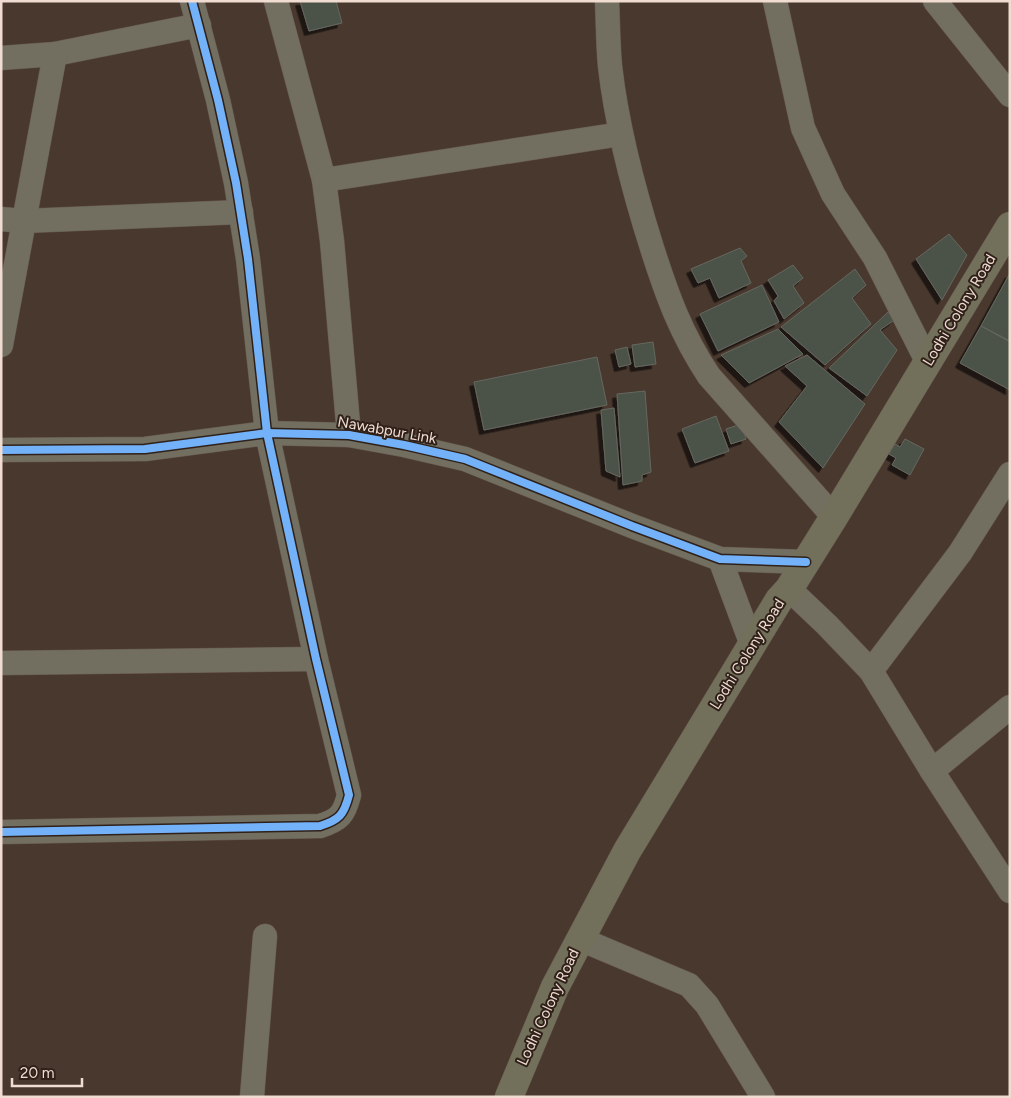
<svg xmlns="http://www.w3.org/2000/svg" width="1011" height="1098" font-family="Figtree,sans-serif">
	<defs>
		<filter id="shadow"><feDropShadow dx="-4.5" dy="4.5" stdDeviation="0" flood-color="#0009"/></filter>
	</defs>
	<rect width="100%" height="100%" fill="#49382e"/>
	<!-- building -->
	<g fill="#4b534a" stroke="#66675f" filter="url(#shadow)">
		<polygon points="300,1 336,1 342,23 309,31"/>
		<polygon points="949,234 967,255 942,300 916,259"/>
		<polygon points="740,248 747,256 741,261 751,283 719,298 710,278 698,283 691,269"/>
		<polygon points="793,265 803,278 793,286 804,303 784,319 774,301 778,296 768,280"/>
		<polygon points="855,269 866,285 852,298 871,324 825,365 781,327"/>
		<polygon points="1010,273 1010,341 981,326"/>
		<polygon points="762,285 779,322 718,351 700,314"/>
		<polygon points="888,312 894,320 880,330 897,350 867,396 829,368"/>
		<polygon points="981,326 1010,342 1010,390 960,363"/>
		<polygon points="778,329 803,354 749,383 721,355"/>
		<polygon points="653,342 656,364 635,367 632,345"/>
		<polygon points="627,347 631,364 619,367 615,350"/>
		<polygon points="807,355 865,404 823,468 779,422 807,386 785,366"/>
		<polygon points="597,357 607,405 484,430 474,382"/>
		<polygon points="645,391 651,472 642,475 642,481 623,485 617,394"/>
		<polygon points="614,408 620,477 606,471 601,410"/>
		<polygon points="716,416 729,451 695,463 682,429"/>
		<polygon points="741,424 746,439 731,444 726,429"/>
		<polygon points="905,439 924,449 910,475 892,465 896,458 889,454 895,444 900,447"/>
	</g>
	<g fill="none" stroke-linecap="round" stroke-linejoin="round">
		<defs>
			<g id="minor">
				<polyline points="276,1 324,180 332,241 349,435"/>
				<path d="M607 1C608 23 608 45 610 66 617 128 633 188 652 248 667 295 681 334 709 376L834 517"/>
				<polyline points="775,1 803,128 833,194 875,258 928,363"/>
				<polyline points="935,1 1010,95"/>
				<polyline points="1,58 55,54 199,25"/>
				<polyline points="324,180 621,134"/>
				<polyline points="1,219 24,221 241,212"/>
				<polyline points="1,345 55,54"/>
				<polyline points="1,450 145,449 267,433 349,435 404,445 465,459 632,526 720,559 806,562"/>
				<polyline points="720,559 752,645"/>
				<polyline points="789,589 827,625 871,671 932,771 1010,891"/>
				<polyline points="1,663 316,659"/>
				<polyline points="871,671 960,553 1010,474"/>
				<polyline points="932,771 1010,707"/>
				<path d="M1 832 320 826C339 820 344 815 349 795L316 659 267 433 248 259 236 183 218 100 192 1"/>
				<polyline points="580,939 689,985 707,1005 763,1097"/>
				<polyline points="252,1097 265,936"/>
			</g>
			<polyline id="major" points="509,1097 555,987 627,851 779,600 789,589 834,517 1010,226"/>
		</defs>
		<!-- minor casing -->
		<use href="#minor" stroke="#65564e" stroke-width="25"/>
		<!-- major casing -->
		<use href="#major" stroke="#65564e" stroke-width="29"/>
		<!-- minor -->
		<use href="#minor" stroke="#726e60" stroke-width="24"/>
		<!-- major -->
		<use href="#major" stroke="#72705a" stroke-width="28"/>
		<defs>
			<g id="cycleway">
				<polyline points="1,450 145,449 267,433 349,435 404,445 465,459 632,526 720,559 806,562"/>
				<path d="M1 832 320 826C339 820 344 815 349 795L316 659 267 433 248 259 236 183 218 100 192 1"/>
			</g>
		</defs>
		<!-- cycleway casing -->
		<use href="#cycleway" stroke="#2f2119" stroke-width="11"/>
		<!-- cycleway -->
		<use href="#cycleway" stroke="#73b2f8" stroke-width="8"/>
	</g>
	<g text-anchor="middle" stroke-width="4" stroke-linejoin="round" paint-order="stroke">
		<!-- street labels -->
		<g font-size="15" fill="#f0dcd1" stroke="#2f2119">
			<text transform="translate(959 310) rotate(-59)" y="5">Lodhi Colony Road</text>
			<text transform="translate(387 430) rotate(10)" y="5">Nawabpur Link</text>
			<text transform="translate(747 654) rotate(-58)" y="5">Lodhi Colony Road</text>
			<text transform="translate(548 1007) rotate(-65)" y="5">Lodhi Colony Road</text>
		</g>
	</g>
	<!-- border -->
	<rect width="1011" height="1098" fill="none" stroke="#f0dcd1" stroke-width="5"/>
	<!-- scale -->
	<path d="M12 1078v8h70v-8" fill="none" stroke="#f0dcd1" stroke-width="2.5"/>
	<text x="20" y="1078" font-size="15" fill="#f0dcd1" stroke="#2f2119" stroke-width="4" paint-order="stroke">20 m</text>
</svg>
